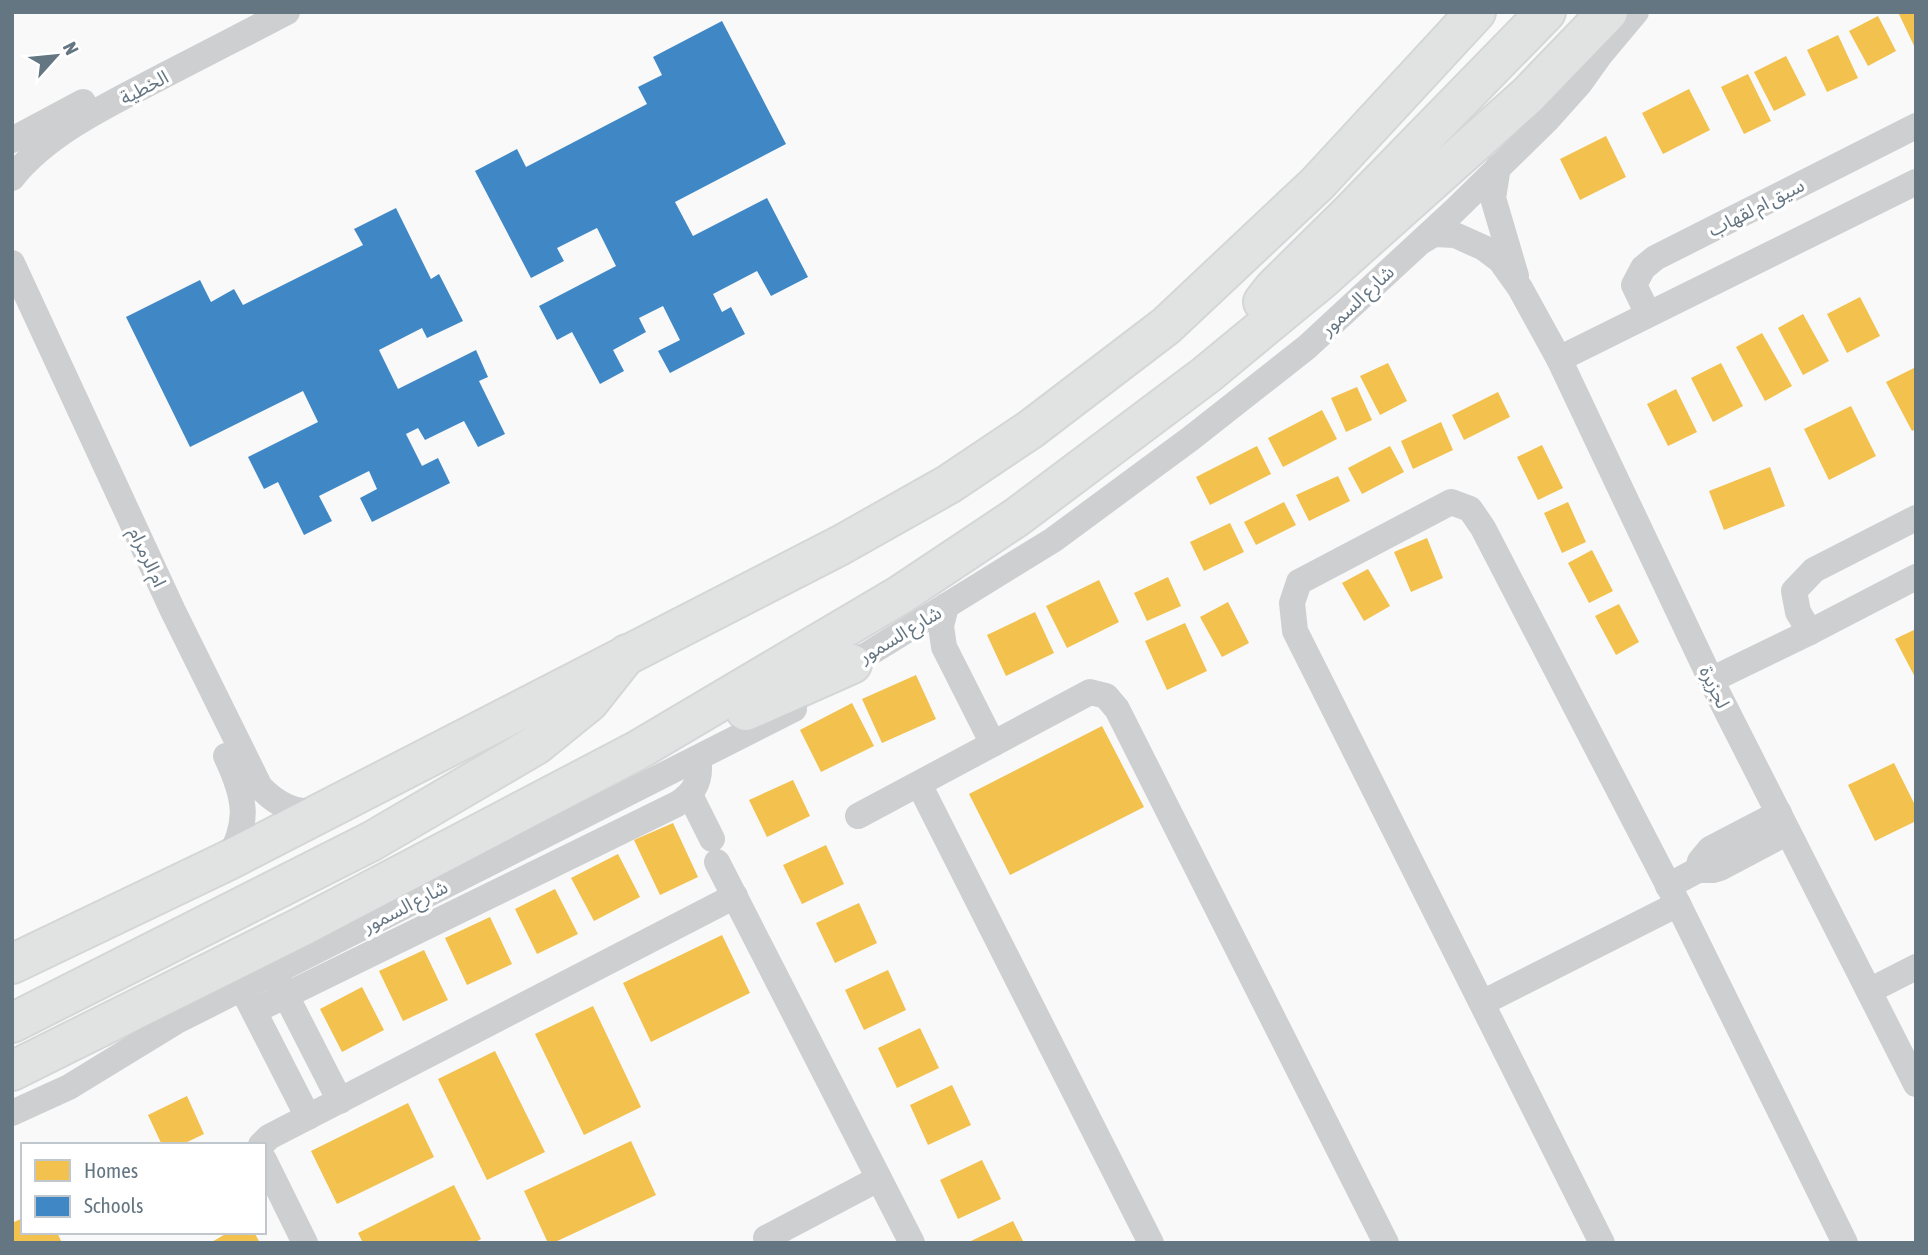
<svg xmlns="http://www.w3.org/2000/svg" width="1928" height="1255" font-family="'Asap Condensed','Noto Sans Arabic',sans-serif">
	<rect width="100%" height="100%" fill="#f9f9f9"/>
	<!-- homes -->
	<g fill="#f2c14e">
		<polygon points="1898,12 1916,12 1916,50"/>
		<polygon points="1878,16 1896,51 1868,66 1849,31"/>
		<polygon points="1838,35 1858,78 1827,92 1807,50"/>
		<polygon points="1786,56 1806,95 1774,111 1754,72"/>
		<polygon points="1748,74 1771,121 1744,134 1721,87"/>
		<polygon points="1689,89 1710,130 1663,154 1642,113"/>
		<polygon points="1606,136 1626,177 1580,200 1560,159"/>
		<polygon points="1860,297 1880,336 1847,353 1827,314"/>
		<polygon points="1803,314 1829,361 1803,375 1778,328"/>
		<polygon points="1762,333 1792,386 1765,401 1736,347"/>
		<polygon points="1388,363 1407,401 1380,415 1360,376"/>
		<polygon points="1721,363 1743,406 1713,422 1691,378"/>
		<polygon points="1916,367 1916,429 1912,431 1886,382"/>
		<polygon points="1357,387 1372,420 1346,432 1331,398"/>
		<polygon points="1676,389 1697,432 1668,446 1647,404"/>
		<polygon points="1498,392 1510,417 1464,440 1452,415"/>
		<polygon points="1851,406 1876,456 1829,480 1804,429"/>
		<polygon points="1322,410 1337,439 1283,467 1268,438"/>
		<polygon points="1441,422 1453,450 1413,469 1401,441"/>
		<polygon points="1542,445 1563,488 1538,500 1517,457"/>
		<polygon points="1257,446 1271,474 1210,505 1196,477"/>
		<polygon points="1390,446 1404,472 1362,494 1348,468"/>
		<polygon points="1770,467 1785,506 1724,530 1709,491"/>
		<polygon points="1338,476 1350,501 1309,521 1296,495"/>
		<polygon points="1284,502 1296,525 1256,545 1244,522"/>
		<polygon points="1568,502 1586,542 1562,553 1544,513"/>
		<polygon points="1230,523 1244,552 1204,571 1190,542"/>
		<polygon points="1427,538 1443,578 1411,592 1394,552"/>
		<polygon points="1592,550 1613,591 1589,603 1568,563"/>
		<polygon points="1368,569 1390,606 1364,621 1342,583"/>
		<polygon points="1168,577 1181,606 1147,621 1134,593"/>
		<polygon points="1099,580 1119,622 1067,648 1046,606"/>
		<polygon points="1228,602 1249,643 1222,657 1200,617"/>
		<polygon points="1619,604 1639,642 1616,655 1595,616"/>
		<polygon points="1035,612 1054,653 1006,676 987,635"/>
		<polygon points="1185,623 1207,671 1167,690 1145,641"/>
		<polygon points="1916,629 1916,679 1895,639"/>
		<polygon points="916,675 936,719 882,743 862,699"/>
		<polygon points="852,703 874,746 821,772 800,730"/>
		<polygon points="1102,726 1144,807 1010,875 969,794"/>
		<polygon points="1894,763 1916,807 1916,821 1875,841 1848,785"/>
		<polygon points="793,780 810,816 767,837 749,800"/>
		<polygon points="673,823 698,877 660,895 634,840"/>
		<polygon points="826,845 844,884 802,904 783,865"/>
		<polygon points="618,854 640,897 594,921 571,878"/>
		<polygon points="555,889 578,934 537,954 515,909"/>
		<polygon points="859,903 877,943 835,963 816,923"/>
		<polygon points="490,917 512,964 467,985 445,938"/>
		<polygon points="722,935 750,993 651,1042 623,983"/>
		<polygon points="424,950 448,1000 403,1021 379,971"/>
		<polygon points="888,970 906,1010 864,1030 845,990"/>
		<polygon points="362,987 384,1030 342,1052 320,1009"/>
		<polygon points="593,1006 641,1107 584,1135 535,1034"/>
		<polygon points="920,1028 939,1068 897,1088 878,1048"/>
		<polygon points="495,1051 545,1152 487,1180 438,1079"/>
		<polygon points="952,1085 971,1125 928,1145 910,1105"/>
		<polygon points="187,1096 204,1134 181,1145 162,1145 148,1115"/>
		<polygon points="408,1103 434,1157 337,1204 311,1151"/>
		<polygon points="631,1141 656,1195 553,1243 548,1243 524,1191"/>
		<polygon points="982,1160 1001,1199 958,1219 940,1180"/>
		<polygon points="454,1185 481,1239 474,1243 363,1243 358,1233"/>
		<polygon points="23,1218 23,1232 57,1232 62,1243 12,1243 12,1223"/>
		<polygon points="1013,1221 1024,1243 972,1243 971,1241"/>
		<polygon points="229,1232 254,1232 260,1243 210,1243"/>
	</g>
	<!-- schools -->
	<g fill="#3f88c5">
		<polygon points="722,21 786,144 675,202 693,236 767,198 808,277 771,296 757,271 713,294 722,312 731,307 745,334 670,373 658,351 680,340 663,306 639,318 646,332 613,350 624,371 600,384 572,332 557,340 539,306 616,266 597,228 557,248 564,261 531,278 475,171 517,149 526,167 647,104 638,87 662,75 653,57"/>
		<polygon points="396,208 431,279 439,274 463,321 427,338 422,328 379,350 398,389 476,350 488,377 479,381 505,434 478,447 464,421 425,440 418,428 406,434 422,466 438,458 450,483 372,522 360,498 377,489 369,471 319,496 332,521 304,535 278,482 264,489 248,457 318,422 303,391 190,447 126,317 200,280 211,302 234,289 243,305 363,245 354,229"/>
	</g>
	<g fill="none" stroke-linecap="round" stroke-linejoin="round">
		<defs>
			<g id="primary">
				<polyline points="1263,302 1274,288 1349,214 1546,12"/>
				<polyline points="746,711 852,664"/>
				<polyline points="12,964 227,861 841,545 949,484 1031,429 1166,326 1317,184 1476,12"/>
				<polyline points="12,1071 303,926 638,750 900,595 1017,517 1206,375 1321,280 1527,96 1608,12"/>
			</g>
			<polyline id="trunk" points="12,1023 372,841 536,745 589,702 627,654"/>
		</defs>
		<!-- primary casing -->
		<use href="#primary" stroke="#d5d6d7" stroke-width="42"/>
		<!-- trunk casing -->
		<use href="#trunk" stroke="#d5d6d6" stroke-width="42"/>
		<!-- minor -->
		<g stroke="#cecfd0" stroke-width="26">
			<polyline points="12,140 83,102"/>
			<polyline points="1498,167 1493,198 1516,276"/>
			<path d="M12 178C48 132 112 103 163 76 204 55 246 33 287 12"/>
			<polyline points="1422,241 1434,234 1455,235 1484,248 1500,260 1520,288 1559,359 1711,680 1916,1084"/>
			<path d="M12 263 173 611 260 787C277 805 295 813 320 812"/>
			<polyline points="1648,314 1634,285 1643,268 1655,258 1916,126"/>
			<polyline points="1559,359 1916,182"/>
			<polyline points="946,606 941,626 944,647 993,744"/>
			<polyline points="1810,632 1798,612 1794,591 1814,570 1916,518"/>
			<polyline points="842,674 852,664 1053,540 1190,439 1307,347 1455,210 1546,121 1580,83 1600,55 1636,12"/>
			<polyline points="1711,680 1810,632 1916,577"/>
			<path d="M226 756C245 796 251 822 227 861"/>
			<polyline points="919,784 1151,1243"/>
			<polyline points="690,795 712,839"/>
			<polyline points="858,816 1090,692 1106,696 1117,709 1386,1243"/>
			<polyline points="717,862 912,1243"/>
			<polyline points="1698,870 1700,861 1710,849 1779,813"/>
			<polyline points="1668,886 1698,870 1713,870 1720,868 1788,832"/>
			<polyline points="278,980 340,1101"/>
			<polyline points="1869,991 1916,967"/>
			<polyline points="246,996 308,1117"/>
			<polyline points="1482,1003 1678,904"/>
			<path d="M254 1011 677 804C695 793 702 779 698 758"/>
			<polyline points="12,1113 69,1087 177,1021 794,709"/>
			<polyline points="261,1145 269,1137 735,896"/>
			<polyline points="264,1160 305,1243"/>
			<polyline points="768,1243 766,1238 878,1179"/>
			<polyline points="1602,1243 1295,631 1292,603 1299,582 1451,502 1470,509 1483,528 1678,904 1845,1243"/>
		</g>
		<!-- primary -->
		<use href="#primary" stroke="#e1e2e2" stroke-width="38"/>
		<!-- trunk -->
		<use href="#trunk" stroke="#e1e2e2" stroke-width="38"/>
	</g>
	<g text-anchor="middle" stroke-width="7" stroke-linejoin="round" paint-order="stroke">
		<!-- street labels -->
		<g font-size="19" fill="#657683" stroke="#fff">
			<text transform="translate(144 87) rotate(-28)" y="7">الخطية</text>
			<text transform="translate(1756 207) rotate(-27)" y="7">سيق ام لقهاب</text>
			<text transform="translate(1357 300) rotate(-43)" y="7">شارع السمور</text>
			<text transform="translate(148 557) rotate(65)" y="7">ام الرمرام</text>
			<text transform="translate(900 634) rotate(-31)" y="7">شارع السمور</text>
			<text transform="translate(1715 687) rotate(64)" y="7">لجزيرة</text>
			<text transform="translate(405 906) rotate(-27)" y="7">شارع السمور</text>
		</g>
	</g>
	<!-- border -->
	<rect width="1928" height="1255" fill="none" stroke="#657683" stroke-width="28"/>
	<!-- legend -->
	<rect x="21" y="1143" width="245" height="91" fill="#ffffff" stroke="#c1c8cd" stroke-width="2"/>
	<rect x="35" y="1160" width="35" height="21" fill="#f2c14e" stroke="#c1c8cd" stroke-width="2"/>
	<text x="84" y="1178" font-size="21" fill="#657683">Homes</text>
	<rect x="35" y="1196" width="35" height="21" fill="#3f88c5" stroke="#c1c8cd" stroke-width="2"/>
	<text x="84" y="1213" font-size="21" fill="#657683">Schools</text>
	<!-- north arrow -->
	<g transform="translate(56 56) rotate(63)" stroke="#ffffff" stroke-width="5" paint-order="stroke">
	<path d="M0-5L12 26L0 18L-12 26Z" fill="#657683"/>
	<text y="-10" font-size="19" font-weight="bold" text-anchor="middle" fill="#657683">N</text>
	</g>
</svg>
